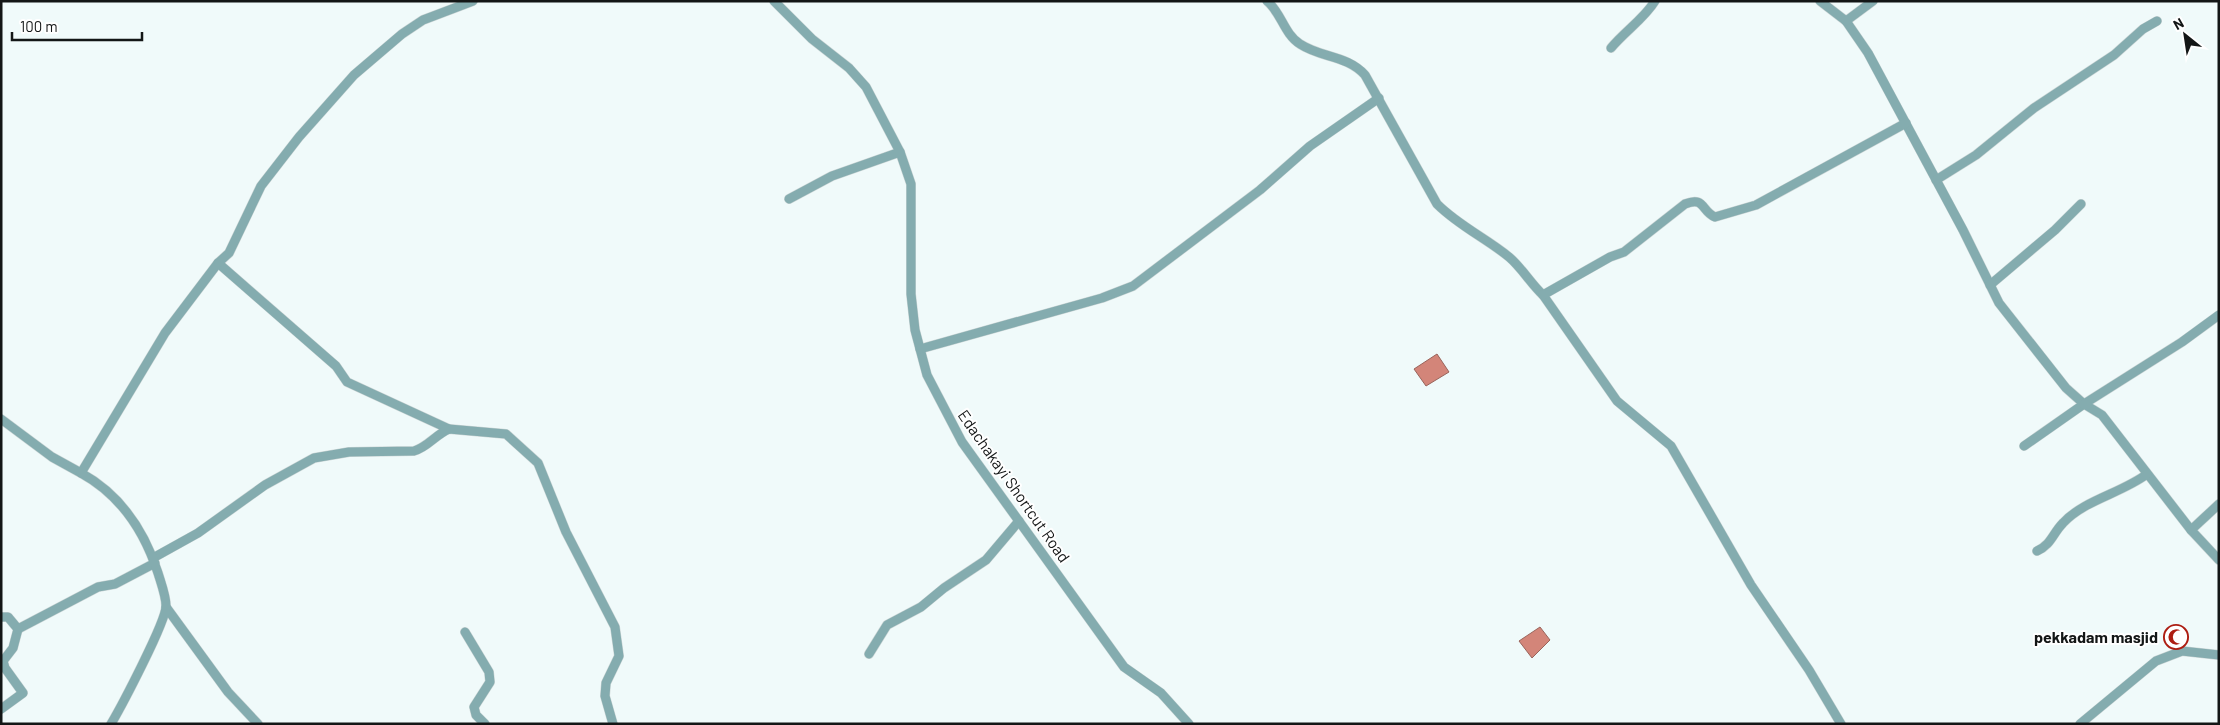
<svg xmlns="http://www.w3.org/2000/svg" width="2220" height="725" font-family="Barlow,sans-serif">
	<rect width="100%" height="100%" fill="#f0fafa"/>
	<!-- water -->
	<g fill="#d38579" stroke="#99645b">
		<polygon points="1437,354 1449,372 1426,386 1414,369"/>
		<polygon points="1540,627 1550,640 1532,658 1519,641"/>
	</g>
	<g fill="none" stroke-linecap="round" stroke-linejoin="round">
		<defs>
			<g id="street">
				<polyline points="774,1 812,39 849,68 866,87 900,152 911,184 911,294 915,330 927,375 962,442 1124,667 1161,693 1189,724"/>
				<path d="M1267 1C1281 12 1284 34 1300 44 1321 58 1347 55 1365 75L1437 204C1459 226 1486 238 1509 257 1522 268 1531 284 1543 295L1617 401 1671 446 1751 585 1809 670 1841 724"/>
				<polyline points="1820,1 1846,21 1868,53 1963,230 1999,303 2066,388 2084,404 2024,446"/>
				<polyline points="1846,21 1873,1"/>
				<path d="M1611 48C1625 31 1644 19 1655 1"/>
				<polyline points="1936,180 1976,155 2034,108 2114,55 2143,29 2157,21"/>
				<polyline points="789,199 832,176 900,152"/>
				<polyline points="218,263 336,366 347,382 449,429"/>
				<polyline points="1990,285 2055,230 2081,204"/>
				<path d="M1543 295 1610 257 1624 252 1685 204C1705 196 1701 211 1715 217L1756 205 1906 123"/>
				<polyline points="2219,315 2182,342 2084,404 2102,415 2191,530 2219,560"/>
				<polyline points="920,349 1102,298 1133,286 1260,190 1310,146 1379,98"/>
				<polyline points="1,419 52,457 81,473"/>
				<polyline points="2191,530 2219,504"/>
				<path d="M2037 551C2051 545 2053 533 2063 523 2084 500 2122 493 2147 474"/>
				<path d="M153 558 198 533 265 485 314 458 349 452 414 451C428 447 435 435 449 429L506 434 538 463 566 532 615 627 619 656 606 683 605 696 613 724"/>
				<polyline points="166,607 228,692 258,724"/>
				<polyline points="1,617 8,617 18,629 13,648 3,661 5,668 23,693 1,709"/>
				<polyline points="18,629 98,587 115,584 155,563"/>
				<polyline points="465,632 489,672 490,682 474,707 476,715 485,724"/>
				<polyline points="869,654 887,625 921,607 944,588 986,560 1019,521"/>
				<path d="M111 724C121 707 166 622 166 606 166 596 161 583 158 573 144 530 121 495 81 473L165 333 218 263 229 253 261 186 299 137 354 75 402 34 423 20 473 1"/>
				<polyline points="2080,724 2156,661 2182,651 2219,655"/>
			</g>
		</defs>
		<!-- street casing -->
		<use href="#street" stroke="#cdd6d6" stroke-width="10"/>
		<!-- street -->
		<use href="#street" stroke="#84acaf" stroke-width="9"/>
	</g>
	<!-- icons -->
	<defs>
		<symbol id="mosque-ring" viewBox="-11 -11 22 22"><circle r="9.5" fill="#fff" stroke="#ad1d12" stroke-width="1.5"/><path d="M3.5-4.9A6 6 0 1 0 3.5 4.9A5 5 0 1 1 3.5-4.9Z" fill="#ad1d12"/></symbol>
	</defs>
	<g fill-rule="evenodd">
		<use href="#mosque-ring" x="2162" y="623" width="28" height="28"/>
	</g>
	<g text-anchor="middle" stroke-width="4" stroke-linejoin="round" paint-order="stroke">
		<!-- street labels -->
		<g font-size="16" fill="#131616" stroke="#fff">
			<text transform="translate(1014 486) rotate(55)" y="6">Edachakayi Shortcut Road</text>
		</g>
		<!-- poi labels -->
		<g font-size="16" font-weight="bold" fill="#131616" stroke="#fff" text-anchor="end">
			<text x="2158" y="643">pekkadam masjid</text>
		</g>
	</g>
	<!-- border -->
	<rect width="2220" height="725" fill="none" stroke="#131616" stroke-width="5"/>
	<!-- north arrow -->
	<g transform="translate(2185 35) rotate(330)" stroke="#ffffff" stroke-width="4" paint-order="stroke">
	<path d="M0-4L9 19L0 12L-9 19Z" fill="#131616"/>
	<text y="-8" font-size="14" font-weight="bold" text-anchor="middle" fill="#131616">N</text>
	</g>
	<!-- scale -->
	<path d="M12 32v8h130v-8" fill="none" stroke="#131616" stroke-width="2.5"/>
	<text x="20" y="32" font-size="15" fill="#131616" stroke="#ffffff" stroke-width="4" paint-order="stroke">100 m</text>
</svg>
